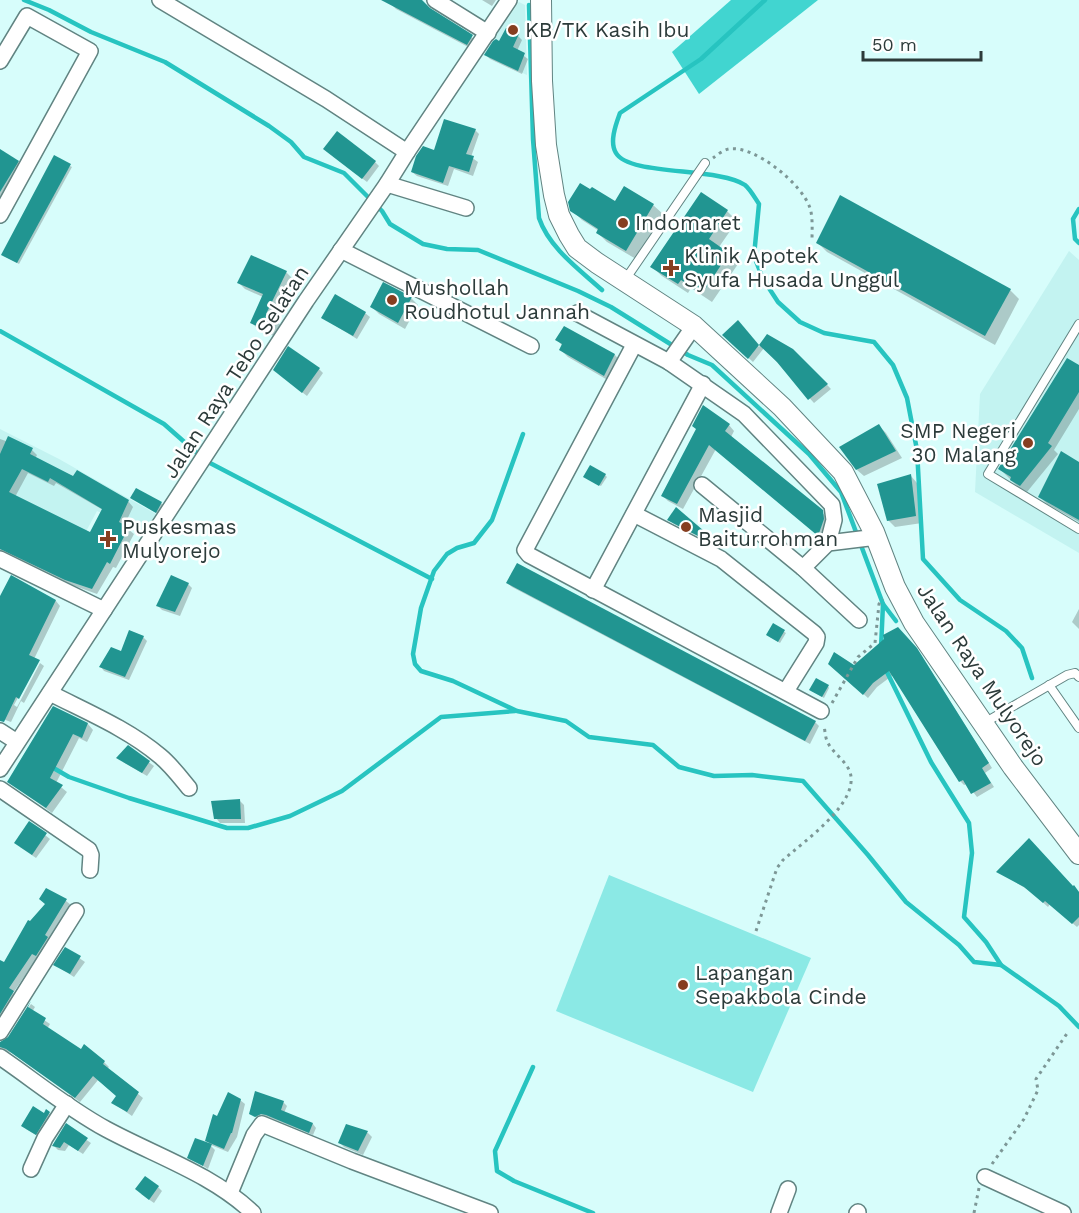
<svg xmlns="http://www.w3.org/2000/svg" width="1079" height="1213" font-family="'Work Sans',sans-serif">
	<rect width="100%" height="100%" fill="#d7fdfb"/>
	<!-- built -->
	<g fill="#c3f3f1">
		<polygon points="519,2 525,5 527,75 483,55"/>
		<polygon points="1069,251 1079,260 1079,553 975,492 980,394"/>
		<polygon points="0,429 59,459 156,514 143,533 97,511 76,550 0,516"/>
	</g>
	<!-- green -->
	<polygon fill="#8be9e5" points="609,875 811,958 753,1092 556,1011"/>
	<!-- forest -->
	<polygon fill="#41d5d0" points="731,0 818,0 699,94 672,52"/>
	<!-- shadow -->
	<g fill="#0003" fill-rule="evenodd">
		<polygon points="395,0 417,0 477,41 472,49 396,9 392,5"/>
		<polygon points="482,0 496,0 492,6"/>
		<polygon points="518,36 522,40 517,51 528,59 522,74 490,59 486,55 500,43"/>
		<polygon points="475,130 479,134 471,157 478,162 473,176 454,169 448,186 417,176 412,172 435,152"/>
		<polygon points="329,153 375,162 379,166 367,182"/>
		<polygon points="0,155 20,163 0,197"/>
		<polygon points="70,166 72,167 19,264 4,256"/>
		<polygon points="702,194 727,211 737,221 719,247 738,264 712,302 691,288 688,293 662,276 652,267"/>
		<polygon points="616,203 653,205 663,214 636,259 607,242 598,233 599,231 582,220 572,210"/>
		<polygon points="818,243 1010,290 1019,299 995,345 827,252"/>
		<polygon points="252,257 286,272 293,279 273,319 282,326 276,337 258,329 252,323 263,297 245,289 239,283"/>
		<polygon points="383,284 411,298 418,305 405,329 379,314 372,307"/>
		<polygon points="365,313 370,317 357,339 323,318"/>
		<polygon points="742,327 759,347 767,336 793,350 831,389 814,403 764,348 753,362 724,335"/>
		<polygon points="565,328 615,355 621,362 611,382 568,357 561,350 563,346 557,340"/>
		<polygon points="1079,367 1079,409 1054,450 1058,454 1027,492 1018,487 1000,469"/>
		<polygon points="319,369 323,373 307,396 279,374"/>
		<polygon points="729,425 734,431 731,437 828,518 824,540 716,449 683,509 668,501 662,495 697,430"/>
		<polygon points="879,426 886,433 902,458 864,476 857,470"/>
		<path d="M0 439 32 450 37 455 35 459 128 501 133 507 124 526 134 534 116 568 113 567 97 594 72 585 11 555 0 556ZM28 473 54 486 56 483 103 510 91 534 15 497Z"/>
		<polygon points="1079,463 1079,522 1047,504 1040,497"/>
		<polygon points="605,475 607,477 601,486 587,478"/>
		<polygon points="911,476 917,483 922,523 895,527 888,520"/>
		<polygon points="132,498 161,503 165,507 161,516"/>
		<polygon points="669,520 703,532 707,537 705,540 674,524"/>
		<polygon points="12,577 56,601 60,606 34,659 38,661 14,705 17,707 40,663 44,666 24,703 21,701 11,722 0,718 0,599"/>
		<polygon points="507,583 815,722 819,726 810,744 512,587"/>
		<polygon points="188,584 192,588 180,616 162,610 158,606"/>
		<polygon points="1079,609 1079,629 1072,622"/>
		<polygon points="773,625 786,633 780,643 770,637"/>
		<polygon points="143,637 147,641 129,680 104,671 101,667"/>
		<polygon points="921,655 992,768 985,773 994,787 977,797 967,784 964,785 960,781 893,675 877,687 868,698 834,668 855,667"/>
		<polygon points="828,686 829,688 824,698 812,691"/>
		<polygon points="54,707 88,724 93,730 87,742 79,738 56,783 67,792 52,813 9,782"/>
		<polygon points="128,747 154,766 147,776 123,762"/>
		<polygon points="240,801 244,805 245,823 220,823 216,818"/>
		<polygon points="30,823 50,839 36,858 20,847"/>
		<polygon points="999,872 1073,888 1079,892 1079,925 1077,927 1050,904 1048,907 1030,891"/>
		<polygon points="47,890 66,901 71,905 50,940 41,960 37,958 13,993 18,997 0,1025 0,961 5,964 30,923 47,904"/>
		<polygon points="66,949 85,962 74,977 55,965"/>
		<polygon points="31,1004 35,1007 32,1012 50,1024 47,1029 81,1051 85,1047 104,1062 109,1067 107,1069 143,1098 132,1116 113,1103 117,1096 98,1080 80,1102 12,1053 6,1051 0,1053 0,1042 6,1042"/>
		<polygon points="240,1100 245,1104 237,1137 228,1152 211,1145 206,1140 218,1118"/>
		<polygon points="283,1102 287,1106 284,1113 313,1124 316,1128 313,1135 271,1118 265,1117 260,1120 251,1114"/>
		<polygon points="49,1113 52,1116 39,1137 26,1129"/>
		<polygon points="66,1126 91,1143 83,1154 69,1145 65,1151 58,1150 54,1146"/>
		<polygon points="347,1126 368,1133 372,1137 363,1155 344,1147 340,1143"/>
		<polygon points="211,1146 215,1150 208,1169 189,1157"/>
		<polygon points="158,1187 162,1191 154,1203 141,1194"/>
	</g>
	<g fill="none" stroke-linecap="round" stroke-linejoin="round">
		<!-- stream -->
		<g stroke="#27c4c0" stroke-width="4.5">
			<polyline points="24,0 49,10 91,32 165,62 269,126 291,142 304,157 344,173 382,211 390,224 423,244 447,249 478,250 578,291 611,307 688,355 712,365 809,454 841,492 883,604 881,648"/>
			<path d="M765 0 701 59 620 113C616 124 609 142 616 153 629 176 719 167 745 185 750 189 755 198 759 204L754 256 763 279 778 302 800 322 824 333 874 342 893 365 907 398 917 450 923 559 960 600 1006 631 1022 648 1032 678"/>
			<path d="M529 5 533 139 539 218C549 248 580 270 602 290"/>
			<polyline points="1079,209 1073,219 1075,239 1079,243"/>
			<polyline points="0,331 164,424 198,454"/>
			<polyline points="523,434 492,520 474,543 457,548 447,554 434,571 421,608 413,654 415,664 421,671 453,681 517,711 566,721 589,737 653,745 679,767 714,776 752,775 803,781 868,855 906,902 959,945 974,962 1001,965"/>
			<polyline points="210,463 432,579"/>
			<polyline points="883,604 896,621"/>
			<polyline points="885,668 931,762 969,823 972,853 964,917 986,942 1001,965 1059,1006 1079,1027"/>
			<polyline points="50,766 69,777 129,798 227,828 248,828 290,816 342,791 441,717 515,711"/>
			<polyline points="533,1067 495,1151 497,1171 514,1181 593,1213"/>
		</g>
	</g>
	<!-- building -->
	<g fill="#219591" fill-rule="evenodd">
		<polygon points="381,0 422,0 430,8 473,35 467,45"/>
		<polygon points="506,28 519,34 513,47 525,53 518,71 484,55 493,41 496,39 499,41"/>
		<polygon points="444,119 476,129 466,154 474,156 469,172 449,166 443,183 411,172 416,156 423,146 434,150"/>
		<polygon points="337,131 376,161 362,179 323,149"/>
		<polygon points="0,149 19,161 0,192"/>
		<polygon points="54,155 71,164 17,263 1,255"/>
		<polygon points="580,183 590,189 592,187 615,201 624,186 654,204 626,251 596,233 598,229 570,211 568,202"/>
		<polygon points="701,192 728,210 709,239 729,253 702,294 681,280 678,284 650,267"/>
		<polygon points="840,195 1011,289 985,336 816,243"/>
		<polygon points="251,255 287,271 266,314 276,319 270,332 250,323 263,294 237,283"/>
		<polygon points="383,282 412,297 398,323 370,307"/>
		<polygon points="335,294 366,312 353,336 321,318"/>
		<polygon points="738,320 759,345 748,359 722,335"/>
		<polygon points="564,326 615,354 604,376 559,350 562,344 555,340"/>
		<polygon points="767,334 793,349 828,384 808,400 777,362 759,345"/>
		<polygon points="288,346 320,368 302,393 273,370"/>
		<polygon points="1067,358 1079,365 1079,392 1048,443 1052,446 1020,486 1010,480 1011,477 998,469"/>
		<polygon points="703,405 730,424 725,431 823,510 824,519 818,536 709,445 677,504 661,496 696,429 692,426"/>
		<polygon points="879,424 896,451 856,470 839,447"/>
		<path d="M8 436 33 448 30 454 73 476 77 470 129 500 119 522 129 527 110 564 107 562 92 589 65 580 0 549V454ZM22 469 48 482 50 478 102 509 90 532 9 492Z"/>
		<polygon points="1061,451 1079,462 1079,520 1038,497"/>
		<polygon points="590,465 606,474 599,486 583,477"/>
		<polygon points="911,474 916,516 887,521 877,484"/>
		<polygon points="136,488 162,502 156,513 130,498"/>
		<polygon points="676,507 704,531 700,537 667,520"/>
		<polygon points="517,563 816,721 805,741 506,583"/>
		<polygon points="11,575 56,600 29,655 40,660 19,699 16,697 4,722 0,721 0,596"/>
		<polygon points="171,575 189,583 175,612 156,606"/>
		<polygon points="773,623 785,630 778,642 766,635"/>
		<polygon points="898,627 917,648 989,763 982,768 991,783 971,794 963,780 959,782 889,671 873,683 863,695 828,664 834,652 854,665 884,639 883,635"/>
		<polygon points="129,630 144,636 125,677 99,667 111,647 121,651"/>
		<polygon points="816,678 829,685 822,697 809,690"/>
		<polygon points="53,706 88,723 82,738 73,734 50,778 63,785 46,808 7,782"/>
		<polygon points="128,745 150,761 142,773 116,758"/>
		<polygon points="240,799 241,819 214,819 211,801"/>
		<polygon points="29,821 47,833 32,855 14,843"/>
		<polygon points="1029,838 1073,886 1074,885 1079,892 1079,917 1072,924 1045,901 1043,903 1024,887 996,872"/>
		<polygon points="46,888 67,899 45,935 48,937 36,956 32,954 9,988 14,991 0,1014 0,960 4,962 28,920 30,921 45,904 39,899"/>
		<polygon points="65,947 81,956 70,974 53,965"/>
		<polygon points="31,1001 28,1007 46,1018 43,1024 81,1049 84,1044 105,1061 103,1064 139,1092 127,1112 111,1103 116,1096 93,1076 75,1098 6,1049 0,1047 0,1042 8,1037"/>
		<polygon points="255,1091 284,1101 281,1110 313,1123 309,1133 266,1115 261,1114 255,1117 249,1114"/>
		<polygon points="228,1092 241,1099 232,1133 231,1133 224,1149 205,1141 213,1114 217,1116"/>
		<polygon points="33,1106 44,1113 46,1109 50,1112 36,1135 21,1126"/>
		<polygon points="66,1123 88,1138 78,1151 64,1142 60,1148 52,1146"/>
		<polygon points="346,1124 368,1131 358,1151 338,1143"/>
		<polygon points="195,1138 212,1144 203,1166 187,1158"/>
		<polygon points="145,1176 159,1186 149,1200 135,1189"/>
	</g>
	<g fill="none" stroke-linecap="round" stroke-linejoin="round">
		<defs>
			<g id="service">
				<polyline points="625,280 705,163"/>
				<polyline points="1079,324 988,474 1079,529"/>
				<polyline points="1049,685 1079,728"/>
				<polyline points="984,723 1067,675 1075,673 1079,677"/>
			</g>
			<g id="minor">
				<polyline points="160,0 326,99 407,152"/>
				<polyline points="435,0 488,33"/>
				<polyline points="0,61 27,16 90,51 0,215"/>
				<polyline points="387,184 466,208"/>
				<polyline points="341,250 531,346"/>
				<polyline points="577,313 669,362 744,414 832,505 834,520 828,543"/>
				<polyline points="634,345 525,550 529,555 821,711"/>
				<polyline points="669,362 694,326"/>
				<polyline points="702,485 803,568 859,620"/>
				<polyline points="634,514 721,559 814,633 817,637 816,643 786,691"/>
				<polyline points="0,559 104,610"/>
				<polyline points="803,568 828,543 877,537"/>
				<polyline points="593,590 703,384"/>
				<path d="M50 693C87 712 128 729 160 756 171 765 180 777 189 788"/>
				<polyline points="0,731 17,742"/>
				<polyline points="0,769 306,301 387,184 407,152 509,0"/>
				<polyline points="0,789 89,850 91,855 90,870"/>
				<polyline points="0,1032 76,911"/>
				<path d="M0 1057C35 1081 69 1109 106 1129 156 1156 212 1174 253 1213"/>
				<polyline points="31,1169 45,1138 67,1104"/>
				<polyline points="985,1177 1063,1213"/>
				<polyline points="230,1193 254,1135 262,1124 352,1161 490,1213"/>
				<polyline points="779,1213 788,1189"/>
				<polyline points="857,1213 858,1212"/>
			</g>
			<polyline id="secondary" points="541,0 542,81 546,145 554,195 559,215 569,235 577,248 597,263 694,326 782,407 843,472 874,532 895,587 914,623 1013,767 1079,854"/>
		</defs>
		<!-- service casing -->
		<use href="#service" stroke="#618482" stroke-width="10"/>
		<!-- minor casing -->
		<use href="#minor" stroke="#618482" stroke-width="18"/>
		<!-- secondary casing -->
		<use href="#secondary" stroke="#618482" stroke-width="22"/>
		<!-- path -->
		<g stroke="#7d9796" stroke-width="3" stroke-dasharray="3 4.5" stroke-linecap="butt">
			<path d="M713 158C717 155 723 150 729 149 755 145 802 184 810 208 813 217 812 231 812 241"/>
			<polyline points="832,703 858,657 875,643 879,604 883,599"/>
			<path d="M756 931 777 868 783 860C803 842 860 803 850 772 846 761 833 753 828 743 825 738 825 730 824 725"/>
			<polyline points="992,1164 1024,1119 1038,1090 1036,1079 1068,1032"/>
			<polyline points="974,1213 979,1188"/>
		</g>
		<!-- service -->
		<use href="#service" stroke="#fff" stroke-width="8"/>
		<!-- minor -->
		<use href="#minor" stroke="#fff" stroke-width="15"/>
		<!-- secondary -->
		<use href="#secondary" stroke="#fff" stroke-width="20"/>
	</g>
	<!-- markers -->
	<g fill="#863e20" stroke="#fff" stroke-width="2">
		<circle cx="513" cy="30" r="6"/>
		<circle cx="623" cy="223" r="6"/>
		<path d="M668 259h6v6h6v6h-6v6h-6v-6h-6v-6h6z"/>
		<circle cx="392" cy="300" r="6"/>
		<circle cx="1028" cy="443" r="6"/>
		<circle cx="686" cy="527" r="6"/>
		<path d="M105 530h6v6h6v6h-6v6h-6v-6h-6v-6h6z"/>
		<circle cx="683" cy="985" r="6"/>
	</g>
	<g text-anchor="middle" stroke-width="5" stroke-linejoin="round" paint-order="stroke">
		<!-- poi labels -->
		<g font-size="21" fill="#2c3b3a" stroke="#fff" text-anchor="start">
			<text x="525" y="37">KB/TK Kasih Ibu</text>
			<text x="635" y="230">Indomaret</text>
			<text x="684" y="263">Klinik Apotek<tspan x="684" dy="24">Syufa Husada Unggul</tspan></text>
			<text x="404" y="295">Mushollah<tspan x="404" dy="24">Roudhotul Jannah</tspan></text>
			<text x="1016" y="438" text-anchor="end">SMP Negeri<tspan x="1016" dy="24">30 Malang</tspan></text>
			<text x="698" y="522">Masjid<tspan x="698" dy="24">Baiturrohman</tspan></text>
			<text x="122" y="534">Puskesmas<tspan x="122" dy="24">Mulyorejo</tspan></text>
			<text x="695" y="980">Lapangan<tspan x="695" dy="24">Sepakbola Cinde</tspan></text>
		</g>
		<!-- street labels -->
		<g font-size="21" fill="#2c3b3a" stroke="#fff">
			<text transform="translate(236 372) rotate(-57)" y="7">Jalan Raya Tebo Selatan</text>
			<text transform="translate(982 675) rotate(56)" y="7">Jalan Raya Mulyorejo</text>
		</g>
	</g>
	<!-- scale -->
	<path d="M863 51v9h118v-9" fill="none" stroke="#2c3b3a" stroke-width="3"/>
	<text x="872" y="51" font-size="18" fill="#2c3b3a" stroke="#ffffff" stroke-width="4.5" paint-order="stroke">50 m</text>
</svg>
